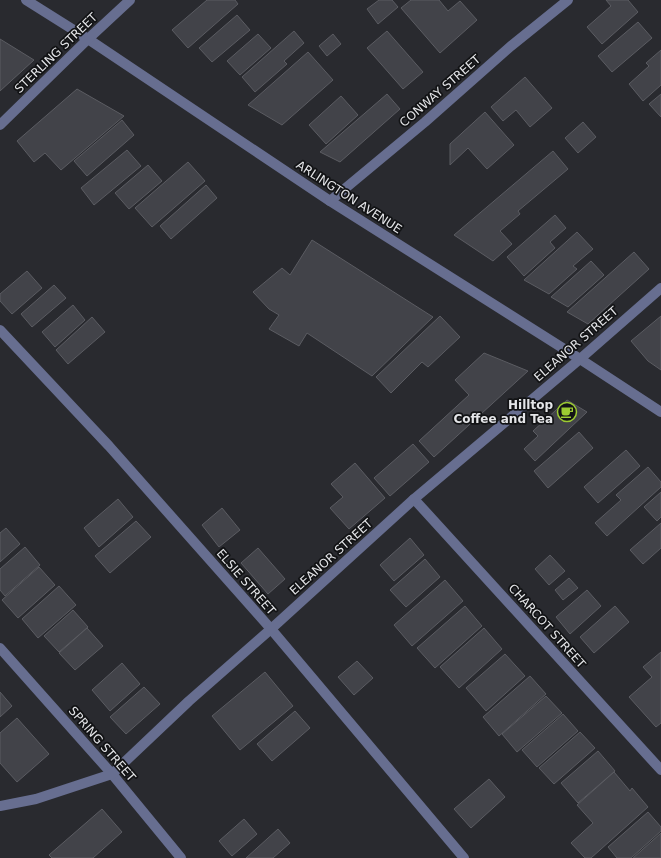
<svg xmlns="http://www.w3.org/2000/svg" width="661" height="858" font-family="'DejaVu Sans',sans-serif">
	<rect width="100%" height="100%" fill="#292a2f"/>
	<!-- building -->
	<g fill="#424349" stroke="#5b5c62">
		<polygon points="207,0 235,0 238,4 188,48 172,30"/>
		<polygon points="379,0 392,0 398,7 378,24 367,9"/>
		<polygon points="411,0 439,0 448,11 460,1 477,20 440,53 401,8"/>
		<polygon points="606,0 628,0 638,12 602,44 587,27 611,6"/>
		<polygon points="237,15 250,30 212,62 199,48"/>
		<polygon points="638,22 652,38 612,72 598,56"/>
		<polygon points="294,31 304,43 284,61 287,64 255,92 242,77"/>
		<polygon points="387,31 423,72 403,89 367,48"/>
		<polygon points="258,34 271,48 240,75 227,61"/>
		<polygon points="333,34 341,44 327,56 319,46"/>
		<polygon points="0,39 34,60 0,91"/>
		<polygon points="661,50 661,85 643,101 629,84 649,66 646,63"/>
		<polygon points="308,52 333,80 282,125 248,105"/>
		<polygon points="525,77 552,108 530,127 516,110 503,121 491,107"/>
		<polygon points="77,89 124,116 61,170 45,153 34,162 17,141"/>
		<polygon points="387,94 400,109 340,162 320,152"/>
		<polygon points="661,94 661,117 649,104"/>
		<polygon points="341,96 358,115 326,144 309,125"/>
		<polygon points="485,112 514,145 487,169 468,148 450,165 450,144"/>
		<polygon points="122,120 134,135 87,176 74,161"/>
		<polygon points="583,122 596,137 578,153 565,138"/>
		<polygon points="127,150 141,166 94,205 81,188"/>
		<polygon points="553,151 568,169 518,211 520,214 500,231 512,244 493,261 454,235"/>
		<polygon points="188,162 205,181 152,227 135,208"/>
		<polygon points="148,165 162,181 129,209 115,193"/>
		<polygon points="206,185 217,198 171,239 160,226"/>
		<polygon points="555,215 566,228 550,242 555,248 524,276 507,257"/>
		<polygon points="577,232 593,249 573,266 577,269 549,294 524,280"/>
		<polygon points="312,240 433,317 372,376 307,333 299,346 269,329 279,315 269,309 253,292 282,268 290,275"/>
		<polygon points="634,252 649,269 588,324 567,312"/>
		<polygon points="591,261 604,275 568,307 551,297"/>
		<polygon points="27,271 42,288 12,314 0,301 0,294"/>
		<polygon points="54,285 66,298 32,327 21,314"/>
		<polygon points="73,305 85,320 55,347 42,332"/>
		<polygon points="440,316 460,337 428,367 422,362 391,393 376,377"/>
		<polygon points="661,316 661,370 648,361 631,341"/>
		<polygon points="92,317 105,332 68,364 56,350"/>
		<polygon points="484,353 528,371 434,457 419,441 469,395 455,380"/>
		<polygon points="567,400 587,412 535,461 524,449 538,436 533,431"/>
		<polygon points="579,432 593,448 548,488 534,471"/>
		<polygon points="413,444 429,462 390,496 374,478"/>
		<polygon points="626,450 640,466 598,503 584,487"/>
		<polygon points="355,463 385,498 349,529 330,508 343,497 331,484"/>
		<polygon points="648,467 661,482 661,487 607,536 595,523 621,500 616,495"/>
		<polygon points="661,492 661,517 657,521 644,507"/>
		<polygon points="118,499 133,517 99,547 84,528"/>
		<polygon points="222,508 240,530 219,547 202,525"/>
		<polygon points="136,521 151,537 110,573 95,556"/>
		<polygon points="661,523 661,548 643,564 630,550"/>
		<polygon points="6,528 20,544 0,562 0,533"/>
		<polygon points="410,538 424,555 394,581 380,565"/>
		<polygon points="25,547 40,565 5,596 0,590 0,569"/>
		<polygon points="258,548 285,579 268,594 241,563"/>
		<polygon points="550,555 565,571 549,585 535,569"/>
		<polygon points="425,559 440,577 406,607 390,590"/>
		<polygon points="39,567 55,585 18,618 2,600"/>
		<polygon points="569,578 578,588 563,600 555,590"/>
		<polygon points="445,580 463,601 412,646 394,625"/>
		<polygon points="59,586 76,605 38,638 22,619"/>
		<polygon points="587,590 601,606 570,634 556,617"/>
		<polygon points="465,606 482,626 435,668 417,648"/>
		<polygon points="615,606 629,622 594,653 580,637"/>
		<polygon points="73,610 88,627 59,652 44,636"/>
		<polygon points="87,628 103,646 75,670 59,653"/>
		<polygon points="484,628 502,649 459,688 440,667"/>
		<polygon points="661,652 661,723 656,727 629,697 652,677 643,667"/>
		<polygon points="505,654 525,676 486,711 466,688"/>
		<polygon points="357,661 373,678 354,695 338,677"/>
		<polygon points="122,663 140,684 110,711 92,690"/>
		<polygon points="265,672 293,706 240,750 212,716"/>
		<polygon points="530,676 546,694 499,736 483,717"/>
		<polygon points="144,687 160,704 126,734 110,717"/>
		<polygon points="0,692 12,706 0,717"/>
		<polygon points="546,696 562,713 517,752 502,734"/>
		<polygon points="295,711 310,728 272,761 257,744"/>
		<polygon points="563,714 578,731 537,767 522,750"/>
		<polygon points="17,718 49,754 17,782 0,763 0,733"/>
		<polygon points="580,732 595,748 554,784 539,768"/>
		<polygon points="598,751 615,771 578,803 561,783"/>
		<polygon points="614,772 630,791 632,788 648,807 591,858 585,858 571,843 593,823 577,805"/>
		<polygon points="489,779 505,797 471,828 454,809"/>
		<polygon points="102,809 122,832 93,858 52,858 49,855"/>
		<polygon points="648,812 661,827 661,831 631,858 617,858 608,847"/>
		<polygon points="244,819 257,834 232,856 219,841"/>
		<polygon points="278,829 290,843 273,858 246,858"/>
		<polygon points="661,833 661,858 633,858"/>
	</g>
	<g fill="none" stroke-linecap="round" stroke-linejoin="round">
		<!-- minor -->
		<g stroke="#676e90" stroke-width="10">
			<polyline points="26,0 88,39 330,201 580,359 661,412"/>
			<polyline points="0,125 88,39 130,0"/>
			<polyline points="330,201 425,122 511,46 568,0"/>
			<polyline points="0,330 109,446 271,629 464,858"/>
			<polyline points="414,499 661,770"/>
			<polyline points="0,648 112,774 181,858"/>
			<polyline points="0,806 36,799 112,774 189,701 271,629 414,499 580,359 661,288"/>
		</g>
	</g>
	<!-- icons -->
	<defs>
		<symbol id="cafe-ring" viewBox="-11 -11 22 22"><circle r="9.5" fill="#121315" stroke="#9ccb32" stroke-width="1.5"/><path d="M-5.5-4.5H6V0H3Q3 3.5 0 3.5H-2.5Q-5.5 3.5-5.5 0ZM3-3.2v2h1.7v-2ZM-6 4.5H4V6H-6Z" fill="#9ccb32"/></symbol>
	</defs>
	<g fill-rule="evenodd">
		<use href="#cafe-ring" x="556" y="401" width="22" height="22"/>
	</g>
	<g text-anchor="middle" stroke-width="3.5" stroke-linejoin="round" paint-order="stroke">
		<!-- street labels -->
		<g font-size="12" fill="#e4e5e8" stroke="#121315">
			<text transform="translate(56 53) rotate(-44)" y="4">STERLING STREET</text>
			<text transform="translate(440 91) rotate(-41)" y="4">CONWAY STREET</text>
			<text transform="translate(349 197) rotate(33)" y="4">ARLINGTON AVENUE</text>
			<text transform="translate(576 344) rotate(-41)" y="4">ELEANOR STREET</text>
			<text transform="translate(331 557) rotate(-42)" y="4">ELEANOR STREET</text>
			<text transform="translate(246 582) rotate(49)" y="4">ELSIE STREET</text>
			<text transform="translate(547 626) rotate(48)" y="4">CHARCOT STREET</text>
			<text transform="translate(102 744) rotate(49)" y="4">SPRING STREET</text>
		</g>
		<!-- poi labels -->
		<g font-size="12" font-weight="bold" fill="#e4e5e8" stroke="#121315" text-anchor="end">
			<text x="553" y="409">Hilltop<tspan x="553" dy="14">Coffee and Tea</tspan></text>
		</g>
	</g>
</svg>
